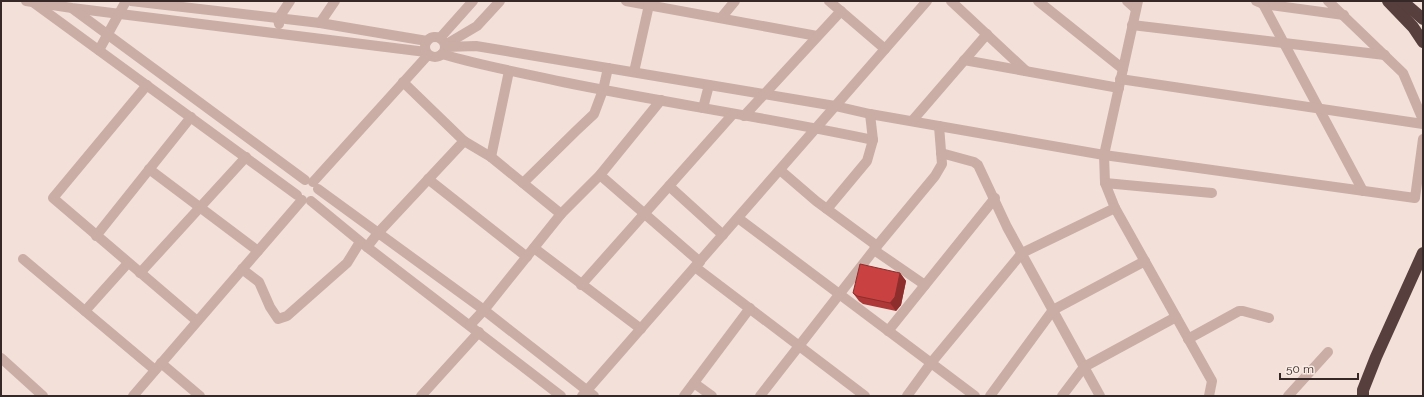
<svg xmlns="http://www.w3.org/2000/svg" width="1424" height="397" font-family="Raleway,sans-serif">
	<rect width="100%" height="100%" fill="#f2e0d9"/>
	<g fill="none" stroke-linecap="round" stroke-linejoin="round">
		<!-- minor -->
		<g stroke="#caada5" stroke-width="10">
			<polyline points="26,1 72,8 426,52"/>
			<polyline points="131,1 320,23 427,41"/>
			<polyline points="626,1 817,36"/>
			<polyline points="829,1 885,49"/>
			<polyline points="951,1 1026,71"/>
			<polyline points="1038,1 1123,69"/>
			<polyline points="1127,1 1136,9"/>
			<polyline points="1138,1 1104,155 1105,183 1115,208 1212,381 1209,396"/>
			<polyline points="1256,1 1263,4 1344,15"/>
			<polyline points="1328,1 1403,73 1423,120"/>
			<polyline points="34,3 297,195"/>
			<polyline points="1263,4 1363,191"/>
			<polyline points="73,9 305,180"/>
			<polyline points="721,18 735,1"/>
			<polyline points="320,23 335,1"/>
			<polyline points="279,24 278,19 290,1"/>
			<polyline points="1132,25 1385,55"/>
			<circle cx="435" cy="47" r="10"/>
			<polyline points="440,38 473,1"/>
			<polyline points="445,45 477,26 500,1"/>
			<polyline points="445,47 476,46 835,106 870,114 1104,155 1415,198 1423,139"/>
			<polyline points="99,50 126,1"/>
			<path d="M442 54C482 66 523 73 563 82 666 103 770 118 873 140"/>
			<polyline points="964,60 1119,88"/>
			<polyline points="634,72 649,5 653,1"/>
			<polyline points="1120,79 1423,124"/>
			<polyline points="403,82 464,141 491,157 561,214"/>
			<polyline points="147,85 53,198 197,321"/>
			<polyline points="703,108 709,85"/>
			<polyline points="744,116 841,11"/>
			<polyline points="912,121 987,34"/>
			<polyline points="941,153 974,162 978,165 1007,227 1100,396"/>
			<polyline points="491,157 509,71"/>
			<polyline points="149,169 258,251"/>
			<polyline points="780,170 816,201 877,246"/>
			<polyline points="600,175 700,262"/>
			<polyline points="428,179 527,257"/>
			<polyline points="313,182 428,55"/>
			<polyline points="523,183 577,130 594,114 603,90 608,68"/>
			<polyline points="1105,183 1212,193"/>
			<polyline points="669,186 723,235"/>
			<polyline points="318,189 484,310 594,396"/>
			<polyline points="311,201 367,247 561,396"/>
			<polyline points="827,209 867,161 873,140 870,114"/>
			<polyline points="738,218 975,396"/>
			<polyline points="96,236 191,117"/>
			<polyline points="367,247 378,233 464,141"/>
			<polyline points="534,248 641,329"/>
			<polyline points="874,250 925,285"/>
			<polyline points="23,259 155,370"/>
			<polyline points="695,267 865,396"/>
			<polyline points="242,269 259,282 270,307 278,319 287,316 347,263 360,242"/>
			<polyline points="140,273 246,157"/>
			<polyline points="581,285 733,114"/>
			<polyline points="85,311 128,263"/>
			<polyline points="470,325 484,310 561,214 600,175 661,100"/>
			<polyline points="888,331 995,198"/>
			<polyline points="1188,339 1239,311 1243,311 1269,318"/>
			<polyline points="1,358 43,396"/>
			<polyline points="161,363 200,396"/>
			<polyline points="694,383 712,396"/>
			<polyline points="133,396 302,200"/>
			<polyline points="421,396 479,332"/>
			<polyline points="582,396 927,1"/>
			<polyline points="684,396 750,308"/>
			<polyline points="760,396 877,246 935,176 942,164 939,126"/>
			<polyline points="907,396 931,363 1022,253 1115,208"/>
			<polyline points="990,396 1053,310 1145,261"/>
			<polyline points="1062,396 1084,367 1176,317"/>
			<polyline points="1288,396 1328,352"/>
		</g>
		<!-- highway -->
		<g stroke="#573f3d" stroke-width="12">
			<polyline points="1388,1 1413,27 1423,42"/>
			<polyline points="1402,1 1423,19"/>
			<polyline points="1363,396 1363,390 1376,357 1423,253"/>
		</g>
	</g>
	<!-- wall -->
	<polygon fill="#ad3837" points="900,273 906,281 901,305 896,311 863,304 859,301 853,293"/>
	<!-- shaded-wall -->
	<polygon fill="#8d2e2d" points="900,273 906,281 901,305 896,311 890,303"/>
	<!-- building -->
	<polygon fill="#c94140" stroke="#8d2e2d" points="860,264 900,273 895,297 890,303 857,296 853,293"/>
	<!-- border -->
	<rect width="1424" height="397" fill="none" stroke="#362826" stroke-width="4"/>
	<!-- scale -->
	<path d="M1280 373v6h78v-6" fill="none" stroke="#362826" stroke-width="2"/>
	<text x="1286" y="373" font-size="12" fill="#362826" stroke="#faece5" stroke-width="3" paint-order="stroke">50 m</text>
</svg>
